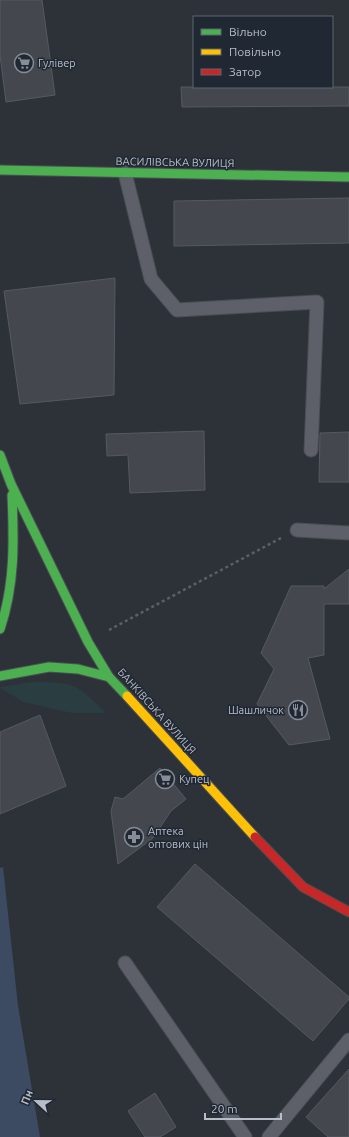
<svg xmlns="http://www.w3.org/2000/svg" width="349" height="1137" font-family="Ubuntu,sans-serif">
	<rect width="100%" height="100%" fill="#2d3239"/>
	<!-- green -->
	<path fill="#2a3d40" d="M33 682C47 682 65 681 77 688 88 694 97 705 106 713H72L24 702 0 688V687Z"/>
	<!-- water -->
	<polygon fill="#3c4b62" points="3,867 18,1006 40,1137 0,1137 0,868"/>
	<!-- building -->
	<g fill="#44484e" stroke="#555961">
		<polygon points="0,0 42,0 55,95 6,102 0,55"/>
		<polygon points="181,87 349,87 349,106 182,107"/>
		<polygon points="349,198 349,243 174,246 174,201"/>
		<polygon points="115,278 114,395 20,404 4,291"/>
		<polygon points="204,431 205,490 130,493 128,455 107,456 106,434"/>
		<polygon points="349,432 349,482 319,482 320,433"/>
		<polygon points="349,569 349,604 324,604 324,655 308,658 330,739 289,745 257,704 274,669 261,653 291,586 324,586 324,589"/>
		<polygon points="40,715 66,786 0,814 0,732"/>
		<polygon points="160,768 186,799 171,811 153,838 118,864 111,811 115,797 123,799"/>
		<polygon points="195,864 349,997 349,999 313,1041 157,907"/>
		<polygon points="349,1069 349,1137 328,1137 306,1117"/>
		<polygon points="155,1093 176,1127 160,1137 145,1137 128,1111"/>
	</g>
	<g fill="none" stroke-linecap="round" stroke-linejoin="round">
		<defs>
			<g id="lane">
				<polyline points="125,173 151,279 177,310 317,302 311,450"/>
				<polyline points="297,530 349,533"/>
				<polyline points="125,963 245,1137"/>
				<polyline points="269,1137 349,1040"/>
			</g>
			<g id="fast">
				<polyline points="0,170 349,177"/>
				<polyline points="0,455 11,484 88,642 109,677 127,696"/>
				<path d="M0 629C15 585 14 541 12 495"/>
				<polyline points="0,676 49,667 78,669 109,677"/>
			</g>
			<polyline id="slow" points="127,696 255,837"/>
			<polyline id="jam" points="255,837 303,887 349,912"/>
		</defs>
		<!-- lane casing -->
		<use href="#lane" stroke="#4a4e54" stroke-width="15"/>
		<!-- fast casing -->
		<use href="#fast" stroke="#4a4e54" stroke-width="11"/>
		<!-- slow casing -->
		<use href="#slow" stroke="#4a4e54" stroke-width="11"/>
		<!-- jam casing -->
		<use href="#jam" stroke="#4a4e54" stroke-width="11"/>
		<!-- path -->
		<polyline stroke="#5a6064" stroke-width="2.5" stroke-dasharray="3 3" stroke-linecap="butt" points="109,630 281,538"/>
		<!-- lane -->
		<use href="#lane" stroke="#5d6068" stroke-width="13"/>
		<!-- fast -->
		<use href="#fast" stroke="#4caf50" stroke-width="9"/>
		<!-- slow -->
		<use href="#slow" stroke="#ffc107" stroke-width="9"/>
		<!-- jam -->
		<use href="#jam" stroke="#c62828" stroke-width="9"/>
	</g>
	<!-- icons -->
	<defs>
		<symbol id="supermarket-ring" viewBox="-11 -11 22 22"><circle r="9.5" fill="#202834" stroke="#878d97" stroke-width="1.5"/><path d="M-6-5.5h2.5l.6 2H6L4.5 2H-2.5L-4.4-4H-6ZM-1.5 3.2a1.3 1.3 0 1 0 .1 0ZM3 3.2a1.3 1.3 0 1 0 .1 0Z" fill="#878d97"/></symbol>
		<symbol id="restaurant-ring" viewBox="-11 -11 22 22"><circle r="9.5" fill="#202834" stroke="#878d97" stroke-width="1.5"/><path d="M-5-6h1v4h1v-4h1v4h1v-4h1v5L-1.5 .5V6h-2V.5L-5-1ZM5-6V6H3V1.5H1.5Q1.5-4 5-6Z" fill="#878d97"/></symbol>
		<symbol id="pharmacy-ring" viewBox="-11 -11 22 22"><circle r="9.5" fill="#202834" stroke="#878d97" stroke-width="1.5"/><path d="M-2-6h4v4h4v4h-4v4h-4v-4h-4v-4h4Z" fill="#878d97"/></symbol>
	</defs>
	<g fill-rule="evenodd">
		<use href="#supermarket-ring" x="13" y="52" width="22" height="22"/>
		<use href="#restaurant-ring" x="287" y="699" width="22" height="22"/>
		<use href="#supermarket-ring" x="154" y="768" width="22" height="22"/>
		<use href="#pharmacy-ring" x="123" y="826" width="22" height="22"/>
	</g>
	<g text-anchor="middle" stroke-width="3" stroke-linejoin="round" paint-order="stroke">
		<!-- poi labels -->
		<g font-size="11" fill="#b8bec9" stroke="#202834" text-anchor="start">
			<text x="38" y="67">Гулівер</text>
			<text x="284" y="714" text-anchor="end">Шашличок</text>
			<text x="179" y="783">Купец</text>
			<text x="148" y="835">Аптека<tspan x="148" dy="13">оптових цін</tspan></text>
		</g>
		<!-- street labels -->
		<g font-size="11" fill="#b8bec9" stroke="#202834">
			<text transform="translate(175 162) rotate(1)" y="4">ВАСИЛІВСЬКА ВУЛИЦЯ</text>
			<text transform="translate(157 711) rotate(48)" y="4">БАНКІВСЬКА ВУЛИЦЯ</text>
		</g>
	</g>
	<!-- legend -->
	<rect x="193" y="16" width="140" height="72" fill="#202834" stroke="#5d6470"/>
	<rect x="201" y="29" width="20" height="6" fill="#4caf50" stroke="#5d6470"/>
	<text x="229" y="36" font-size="12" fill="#b8bec9">Вільно</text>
	<rect x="201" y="49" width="20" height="6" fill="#ffc107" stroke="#5d6470"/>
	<text x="229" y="56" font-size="12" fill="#b8bec9">Повільно</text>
	<rect x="201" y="69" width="20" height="6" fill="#c62828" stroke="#5d6470"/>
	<text x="229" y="76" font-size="12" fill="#b8bec9">Затор</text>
	<!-- north arrow -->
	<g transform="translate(36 1101) rotate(292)" stroke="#202834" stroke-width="3" paint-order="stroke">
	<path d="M0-3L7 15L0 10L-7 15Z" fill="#b8bec9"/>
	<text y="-6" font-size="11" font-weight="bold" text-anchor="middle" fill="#b8bec9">Пн</text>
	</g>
	<!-- scale -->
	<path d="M205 1113v6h76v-6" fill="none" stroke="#b8bec9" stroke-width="2"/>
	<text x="211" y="1113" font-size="12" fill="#b8bec9" stroke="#202834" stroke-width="3" paint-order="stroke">20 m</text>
</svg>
